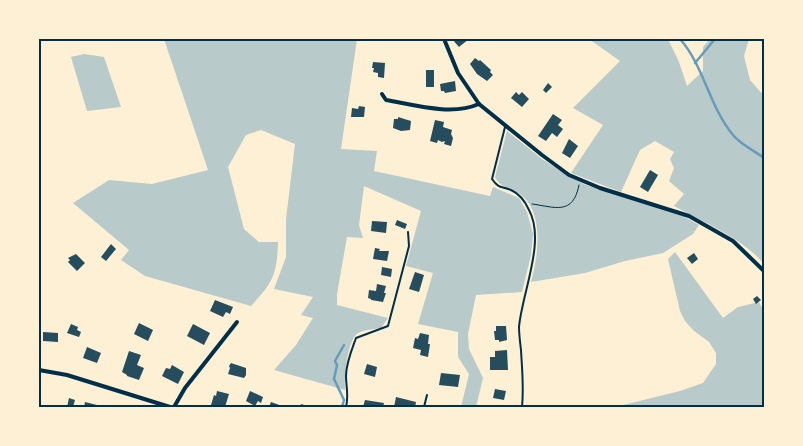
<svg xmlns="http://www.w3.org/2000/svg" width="803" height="446" font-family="Helvetica,sans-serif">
	<rect width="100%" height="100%" fill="#fdf0d5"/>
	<!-- green -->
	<g fill="#b9caca">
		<path d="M164 39H357L341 149 377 151 374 171 490 196 493 187 519 198 527 212 533 234 531 255 522 292 476 295 468 334 469 349 483 378 476 407H461L469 374 458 357V332L418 324 433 273 406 266 421 211 364 186 359 225 363 238 347 237 337 294V305L388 318 381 328C374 329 364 330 358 333 347 340 344 378 345 390L274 370 296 345 313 318 301 315 313 297 274 289 286 257V219L295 144 261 130 246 135 228 167 244 229 259 242H278C277 275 273 282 251 306L145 276 121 260 129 250 73 203 109 180 152 184 208 170Z"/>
		<path d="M589 39H668L679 62 687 86 703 71V47L710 39H749L744 56 750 80 764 96V264C745 240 702 221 674 206L684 194 669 181 674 168 670 159 674 152 655 141 640 150 621 192 571 173 603 125 573 108 620 61Z"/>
		<polygon points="84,54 104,57 121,107 87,111 71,57"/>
		<path d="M507 131 542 159 565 174 586 185 683 216 699 225 693 234 663 253 625 261 585 273 531 282C538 257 545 212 520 194 510 186 502 190 495 177Z"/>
		<polygon points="675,252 723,318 738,307 759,302 764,311 764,407 615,407 680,391 703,383 716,364 716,353 709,342 693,330 685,321 680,311 668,259"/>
	</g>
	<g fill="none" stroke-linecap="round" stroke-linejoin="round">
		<!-- stream -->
		<g stroke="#669bbc" stroke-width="2.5">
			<path d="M680 39C704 66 709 106 733 135 740 144 755 151 764 158"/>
			<polyline points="695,63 715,39"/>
			<polyline points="342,407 344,400 334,379 337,365 335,361 344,345"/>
		</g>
	</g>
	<!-- building -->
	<g fill="#264d5e">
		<polygon points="452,39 469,39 459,47"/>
		<polygon points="475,58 479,61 480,60 491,70 490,72 493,75 487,81 477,74 470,64"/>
		<polygon points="373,62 385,63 384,78 378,77 378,73 373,72 374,68 372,68"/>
		<rect x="426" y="70" width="8" height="17"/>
		<polygon points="455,81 456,91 445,93 444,91 441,91 440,84"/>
		<polygon points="548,83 552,87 546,93 543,90"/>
		<polygon points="516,92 519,95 522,92 529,99 522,107 511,98"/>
		<polygon points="359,106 365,107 364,117 351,117 352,108 358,109"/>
		<polygon points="553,114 562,120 558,125 563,129 557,137 552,133 546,141 538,136"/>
		<polygon points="398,117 411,121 410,130 401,131 393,128 394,119 398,119"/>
		<polygon points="435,120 444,122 443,127 452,130 451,134 453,138 451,146 444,144 445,141 442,142 438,140 437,143 430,141"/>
		<polygon points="569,139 578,146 570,158 562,153"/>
		<polygon points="650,170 658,175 648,192 640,187"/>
		<polygon points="397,220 407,224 405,229 395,225"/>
		<polygon points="372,221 387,222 386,233 371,231"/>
		<polygon points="111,244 116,249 106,261 101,257"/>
		<polygon points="375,248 380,249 379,251 389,251 387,261 373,259"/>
		<polygon points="694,253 698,259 692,264 687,258"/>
		<polygon points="76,254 85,263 77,271 68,262 70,260 68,258"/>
		<polygon points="382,267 392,269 391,277 381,275"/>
		<polygon points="415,272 424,275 419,292 409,289"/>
		<polygon points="377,284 386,286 384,293 386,293 383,302 371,300 371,299 368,298 369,290 376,291"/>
		<polygon points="757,296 761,300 756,304 753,299"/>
		<polygon points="215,300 233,307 230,314 226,312 223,317 210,311"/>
		<polygon points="139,323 153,330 148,341 134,334"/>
		<polygon points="71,324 78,327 77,330 81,332 79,337 67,333"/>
		<polygon points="193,324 210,333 204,345 187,336"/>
		<polygon points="496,326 506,326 507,340 499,342 499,340 495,340 494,331 496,331"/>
		<polygon points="43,332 58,333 58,342 43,341"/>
		<polygon points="420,333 429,335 428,344 430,344 428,357 420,355 421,350 413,348 415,338 418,339"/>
		<polygon points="87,347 101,353 97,363 83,358"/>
		<polygon points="507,350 508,370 490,370 490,357 495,357 495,351"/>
		<polygon points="129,351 141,355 137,365 144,368 139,380 127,376 127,375 122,372"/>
		<polygon points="231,363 246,368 246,375 244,378 228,374 230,368 229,366"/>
		<polygon points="367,364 377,367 375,377 364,374"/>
		<polygon points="172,365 184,372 178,384 162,376 166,368 170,369"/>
		<polygon points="441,373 460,375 458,387 439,385"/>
		<polygon points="495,389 506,391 504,400 493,398"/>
		<polygon points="217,391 229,394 225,407 217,407 211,405 214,395 216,396"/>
		<polygon points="250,391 263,397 261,403 258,401 255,406 246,401"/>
		<polygon points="396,397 416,402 415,407 394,407"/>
		<polygon points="69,398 75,400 73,407 67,407"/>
		<polygon points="365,400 384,403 383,407 363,407"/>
		<polygon points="85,402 97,405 97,407 84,407"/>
		<polygon points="271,402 285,407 269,407"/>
		<polygon points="301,404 311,407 314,405 316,407 300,407"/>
	</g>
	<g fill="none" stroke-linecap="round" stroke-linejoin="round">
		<!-- path -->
		<path stroke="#003049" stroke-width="1" d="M532 204C555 207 573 216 579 185"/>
		<!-- service -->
		<g stroke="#003049" stroke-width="2">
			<path d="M505 127 492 179C499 189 501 186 511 190 520 194 525 201 529 210 546 241 522 293 519 327 519 334 520 342 521 350 522 369 524 388 522 407"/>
			<path d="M346 407C349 396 346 387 346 376 346 363 352 349 356 338L388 326 409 246 408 232"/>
			<polyline points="424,407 427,395"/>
		</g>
		<!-- minor -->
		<g stroke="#003049" stroke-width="4">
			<polyline points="444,39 458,73 479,104 542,155 569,175 600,188 689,216 733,241 764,271"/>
			<path d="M382 94 386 100C415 105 451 116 479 104"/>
			<polyline points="39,370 67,375 170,407"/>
			<polyline points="174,407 185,388 237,322"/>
		</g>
	</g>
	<!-- border -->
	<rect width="803" height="446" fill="none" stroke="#fdf0d5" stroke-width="80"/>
	<rect x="40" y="40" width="723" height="366" fill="none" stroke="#003049" stroke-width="2"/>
</svg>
